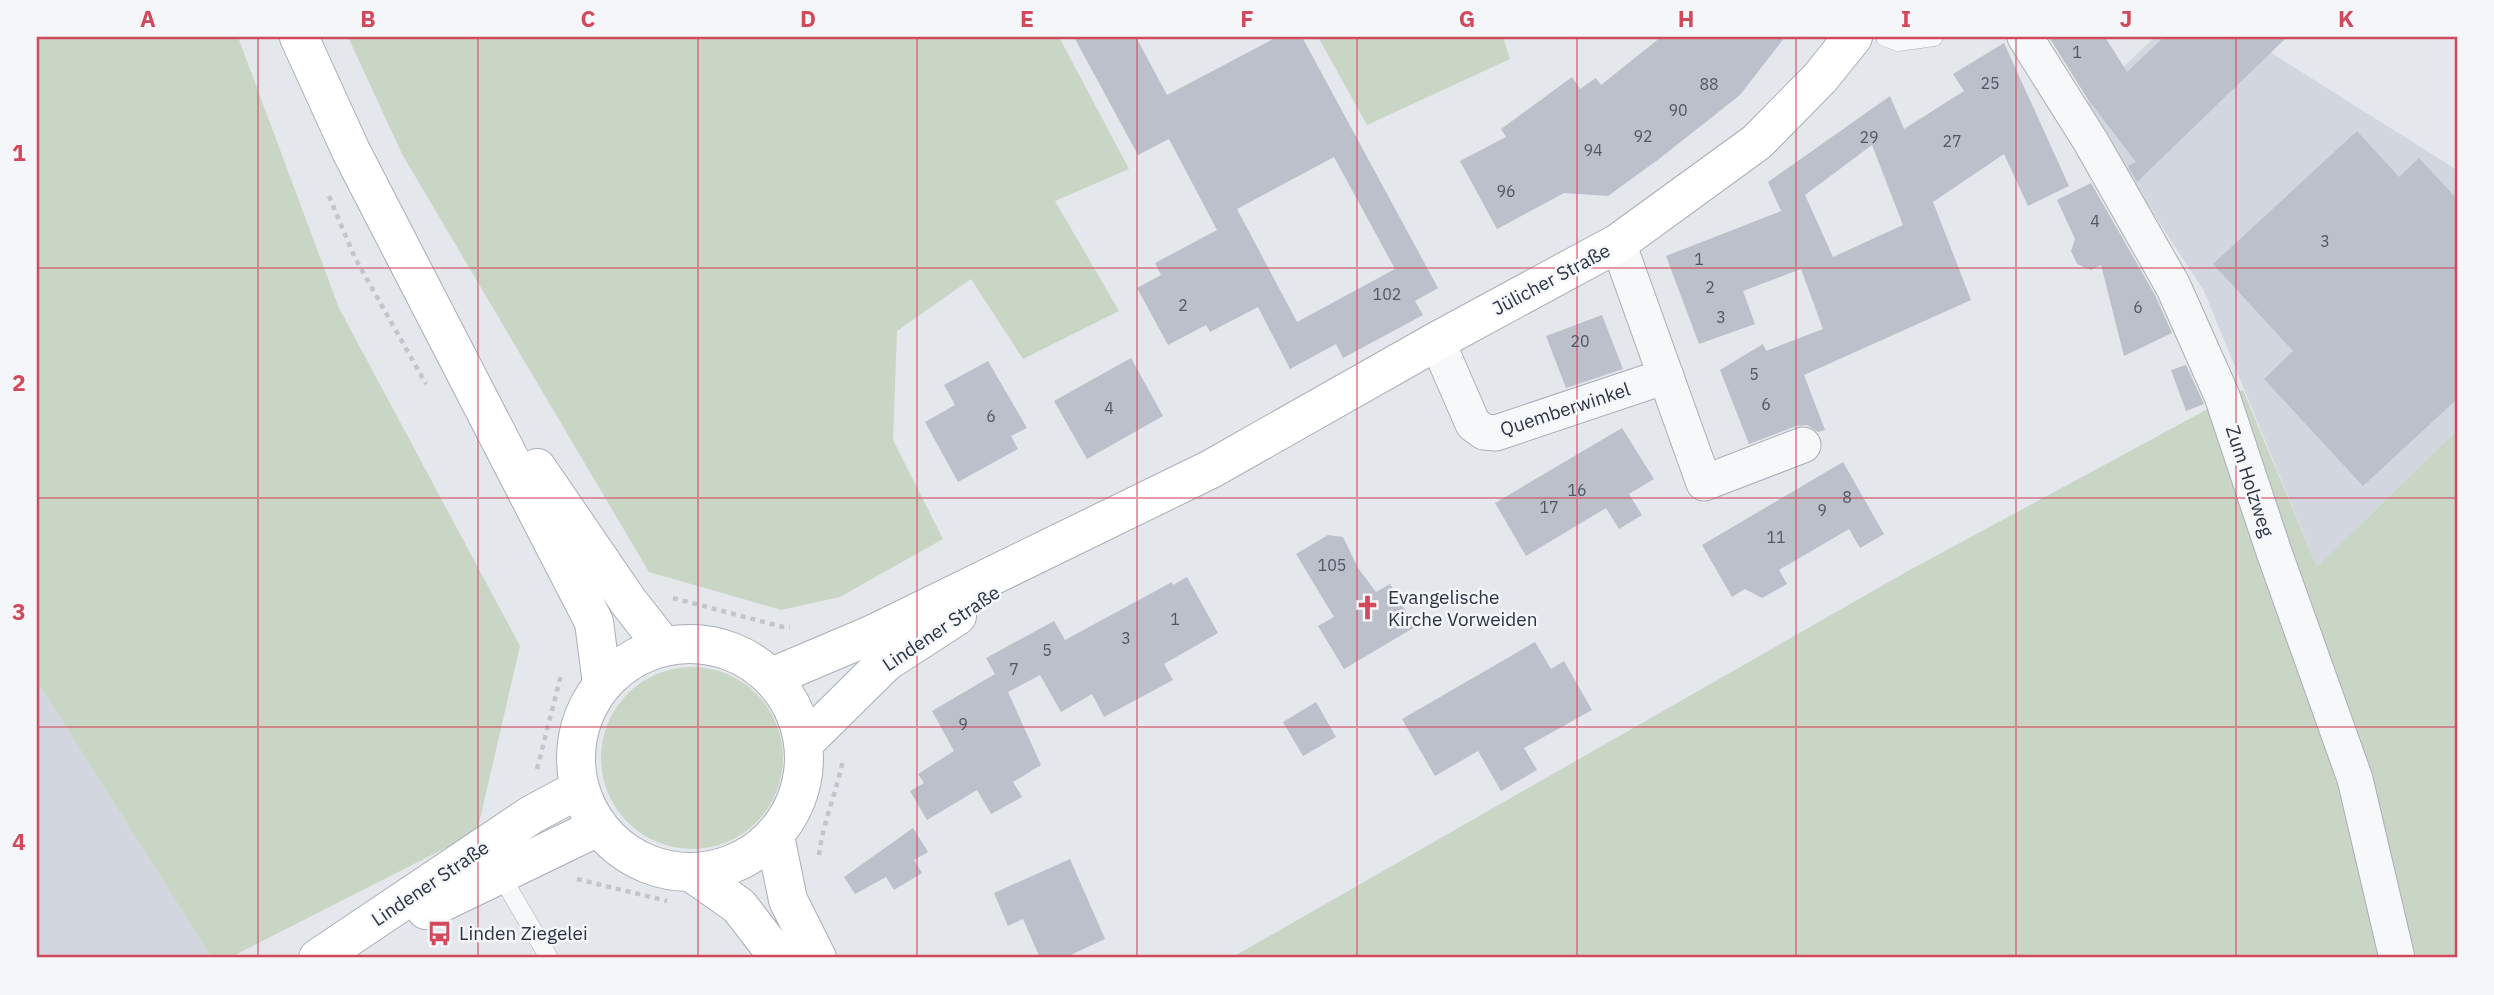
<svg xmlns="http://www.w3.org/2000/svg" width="2494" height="995" font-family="'IBM Plex Sans',sans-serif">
	<rect width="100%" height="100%" fill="#e4e7ec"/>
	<!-- built -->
	<g fill="#d2d6de">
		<polygon points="2155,37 2246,37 2457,170 2457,430 2317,567 2204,291 2083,105"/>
		<polygon points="37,681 212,958 37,958"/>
	</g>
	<!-- green -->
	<g fill="#c9d6c5">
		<polygon points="37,37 238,37 339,308 520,646 477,832 229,958 212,958 37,681"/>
		<polygon points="348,37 1059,37 1129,169 1055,201 1119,311 1023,359 971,279 897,331 893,440 943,539 840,597 781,610 649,572 402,154"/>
		<polygon points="1318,37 1503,37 1510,59 1367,125"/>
		<polygon points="2243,390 2317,567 2457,430 2457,958 1231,958 1908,571"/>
		<circle cx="692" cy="758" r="91"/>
	</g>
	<!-- building -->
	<g fill="#bbc0ca" fill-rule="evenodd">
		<path d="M1074 37H1136L1167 95 1277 37H1302L1438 288 1415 301 1423 315 1343 358 1336 344 1290 369 1258 307 1210 332 1206 325 1168 345 1137 288 1161 275 1155 263 1217 230 1169 139 1138 155ZM1334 157 1395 269 1297 322 1237 209Z"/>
		<polygon points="1661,37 1785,37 1740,95 1659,159 1608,196 1564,193 1497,229 1460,161 1506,137 1501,129 1572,77 1580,89 1596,78 1601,85"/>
		<polygon points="2049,37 2105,37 2127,72 2164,37 2287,37 2137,182 2128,166 2136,162 2087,98"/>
		<path d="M2004 43 2069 186 2028 206 2004 154 1933 202 1971 300 1804 375 1825 430 1818 432 1807 425 1796 426 1749 444 1720 370 1763 344 1766 351 1823 329 1801 269 1743 291 1755 324 1699 344 1666 256 1781 211 1768 182 1890 96 1904 129 1964 91 1953 74ZM1872 145 1903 225 1833 257 1805 195Z"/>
		<polygon points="2357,131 2399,177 2419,158 2457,199 2457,399 2363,486 2264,379 2293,351 2213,264"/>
		<polygon points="2091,183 2155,295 2172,333 2124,356 2101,265 2091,270 2077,264 2071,251 2075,239 2057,200"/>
		<polygon points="1602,315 1623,369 1566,388 1546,336"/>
		<polygon points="1131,358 1163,416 1087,459 1054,401"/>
		<polygon points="988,361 1027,428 1011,436 1018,449 958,482 925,422 955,405 944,385"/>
		<polygon points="2186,365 2204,404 2186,411 2171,370"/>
		<polygon points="1622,428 1654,479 1629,494 1642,515 1619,529 1606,508 1526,556 1495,503"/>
		<polygon points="1843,462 1884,534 1860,548 1849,529 1779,570 1787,584 1762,598 1745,589 1732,597 1702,545"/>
		<polygon points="1328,535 1343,537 1358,568 1376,592 1390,584 1415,627 1344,669 1318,626 1334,617 1296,554"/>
		<polygon points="1187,577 1218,633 1164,664 1173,680 1104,717 1092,694 1061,712 1040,675 1008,692 1041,765 1013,782 1022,797 991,814 977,790 927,820 910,791 924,783 918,774 954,751 932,711 995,674 986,658 1054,621 1065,640 1172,582 1173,585"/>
		<polygon points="1535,642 1551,669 1564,661 1592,710 1524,748 1537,770 1501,791 1478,751 1435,776 1402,719"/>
		<polygon points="1316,702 1336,737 1303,756 1283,722"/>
		<polygon points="913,828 928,852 914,860 922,873 894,890 886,877 855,894 844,877"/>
		<polygon points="1070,859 1105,939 1064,958 1040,958 1023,919 1008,926 994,893"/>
	</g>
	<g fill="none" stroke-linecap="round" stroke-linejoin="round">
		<defs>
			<g id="lane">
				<polyline points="1885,37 1898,42 1934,37"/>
				<polyline points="500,874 549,958"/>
			</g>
			<g id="street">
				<polyline points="2025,37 2091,142 2173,286 2222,396 2274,552 2355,779 2397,958"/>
				<polyline points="1618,243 1704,483 1803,445"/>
				<polyline points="1437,341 1473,424 1484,432 1496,433 1666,376"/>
			</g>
			<g id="secondary">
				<polyline points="299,37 351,151 594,622 602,684"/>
				<polyline points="537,468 628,601 663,646"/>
				<circle cx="690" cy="758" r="114"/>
				<polyline points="772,677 871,635 1211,469 1437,341 1618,243 1757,142 1820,78 1853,37"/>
				<polyline points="804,743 886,662 957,616"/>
				<polyline points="775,836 788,900 817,958"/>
				<polyline points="692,873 739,906 779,958"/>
				<polyline points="426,910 598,827"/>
				<polyline points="318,958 531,815 579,789"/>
			</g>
		</defs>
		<!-- lane casing -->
		<use href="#lane" stroke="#a9aeb7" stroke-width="19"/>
		<!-- street casing -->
		<use href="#street" stroke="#a9aeb7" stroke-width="37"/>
		<!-- secondary casing -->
		<use href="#secondary" stroke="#a9aeb7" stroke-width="40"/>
		<!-- path -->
		<g stroke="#c2c5cb" stroke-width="4.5" stroke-dasharray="5 5" stroke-linecap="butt">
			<polyline points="329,196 355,258 426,384"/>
			<polyline points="673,598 783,627 790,627"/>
			<polyline points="537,769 561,675"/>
			<path d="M819 855C823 822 837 791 843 759"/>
			<polyline points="577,879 667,901"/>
		</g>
		<!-- lane -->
		<use href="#lane" stroke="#f7f8fa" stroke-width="18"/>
		<!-- street -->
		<use href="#street" stroke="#f7f8fa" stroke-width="35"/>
		<!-- secondary -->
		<use href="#secondary" stroke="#fff" stroke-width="38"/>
	</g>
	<!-- grid -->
	<path fill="none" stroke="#d1495b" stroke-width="2" stroke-opacity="0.55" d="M258 37V958M478 37V958M698 37V958M917 37V958M1137 37V958M1357 37V958M1577 37V958M1796 37V958M2016 37V958M2236 37V958M37 268H2457M37 498H2457M37 727H2457"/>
	<!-- icons -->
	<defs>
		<symbol id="church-bare" viewBox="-9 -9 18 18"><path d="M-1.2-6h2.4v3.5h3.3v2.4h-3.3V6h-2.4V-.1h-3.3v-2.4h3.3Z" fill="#d1495b" stroke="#f4f6f9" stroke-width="2.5" paint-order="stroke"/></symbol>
		<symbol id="bus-bare" viewBox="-9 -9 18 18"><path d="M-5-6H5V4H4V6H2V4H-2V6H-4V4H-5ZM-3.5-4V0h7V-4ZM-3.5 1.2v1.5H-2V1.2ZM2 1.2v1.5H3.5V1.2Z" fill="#d1495b" stroke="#f4f6f9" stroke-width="2.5" paint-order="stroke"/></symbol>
	</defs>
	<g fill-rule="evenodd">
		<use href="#church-bare" x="1350" y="590" width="35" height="35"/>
		<use href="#bus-bare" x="422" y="916" width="35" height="35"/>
	</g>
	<g text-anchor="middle" stroke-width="5" stroke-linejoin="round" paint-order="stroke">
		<!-- number labels -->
		<g font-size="16" fill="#4f5766">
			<text x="2077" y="58">1</text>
			<text x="1990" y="89">25</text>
			<text x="1709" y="90">88</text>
			<text x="1678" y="116">90</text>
			<text x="1643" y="142">92</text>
			<text x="1869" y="143">29</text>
			<text x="1952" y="147">27</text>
			<text x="1593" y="156">94</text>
			<text x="1506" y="197">96</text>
			<text x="2095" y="227">4</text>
			<text x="2325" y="247">3</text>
			<text x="1699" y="265">1</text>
			<text x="1710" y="293">2</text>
			<text x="1387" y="300">102</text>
			<text x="1183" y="311">2</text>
			<text x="2138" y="313">6</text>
			<text x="1721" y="323">3</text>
			<text x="1580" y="347">20</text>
			<text x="1754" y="380">5</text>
			<text x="1766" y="410">6</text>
			<text x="1109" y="414">4</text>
			<text x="991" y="422">6</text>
			<text x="1577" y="496">16</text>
			<text x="1847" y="503">8</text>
			<text x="1549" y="513">17</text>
			<text x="1822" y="516">9</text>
			<text x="1776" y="543">11</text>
			<text x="1332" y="571">105</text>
			<text x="1175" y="625">1</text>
			<text x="1126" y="644">3</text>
			<text x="1047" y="656">5</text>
			<text x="1014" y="675">7</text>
			<text x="963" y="730">9</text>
		</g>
		<!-- street labels -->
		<g font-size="19" fill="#2b3445" stroke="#f4f6f9">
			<text transform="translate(1551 279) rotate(-28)" y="7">Jülicher Straße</text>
			<text transform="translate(1565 409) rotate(-18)" y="7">Quemberwinkel</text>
			<text transform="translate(2250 481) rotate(72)" y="7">Zum Holzweg</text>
			<text transform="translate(941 628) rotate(-34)" y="7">Lindener Straße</text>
			<text transform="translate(430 883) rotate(-34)" y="7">Lindener Straße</text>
		</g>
		<!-- poi labels -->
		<g font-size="19" fill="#2b3445" stroke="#f4f6f9" text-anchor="start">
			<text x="1388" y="604">Evangelische<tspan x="1388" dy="22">Kirche Vorweiden</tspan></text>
			<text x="459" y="940">Linden Ziegelei</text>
		</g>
	</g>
	<!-- border -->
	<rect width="2494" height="995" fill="none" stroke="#f4f6f9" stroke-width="77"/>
	<rect x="38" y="38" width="2418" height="918" fill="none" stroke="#d1495b" stroke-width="2.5"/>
	<g font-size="23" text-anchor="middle" font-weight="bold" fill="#d1495b">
		<text x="148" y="27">A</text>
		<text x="368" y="27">B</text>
		<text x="588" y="27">C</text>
		<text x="808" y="27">D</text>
		<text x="1027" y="27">E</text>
		<text x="1247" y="27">F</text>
		<text x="1467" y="27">G</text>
		<text x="1686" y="27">H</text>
		<text x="1906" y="27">I</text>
		<text x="2126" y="27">J</text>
		<text x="2346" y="27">K</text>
		<text x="19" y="161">1</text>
		<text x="19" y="391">2</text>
		<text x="19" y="620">3</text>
		<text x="19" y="850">4</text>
	</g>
</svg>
